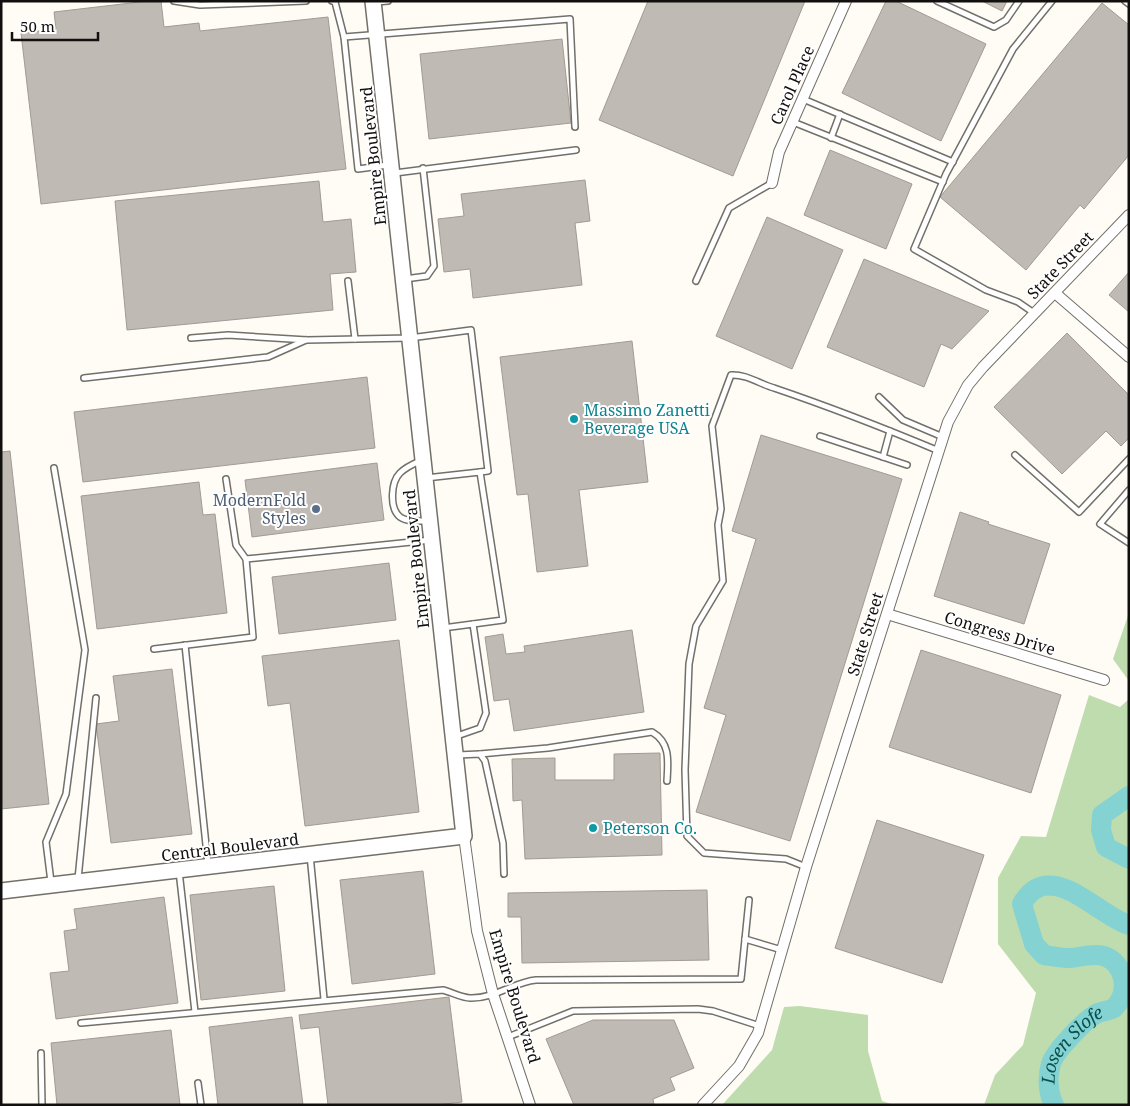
<svg xmlns="http://www.w3.org/2000/svg" width="1130" height="1106" font-family="'Noto Serif',serif">
	<rect width="100%" height="100%" fill="#fffbf5"/>
	<!-- green -->
	<g fill="#bedcae">
		<polygon points="1129,613 1129,681 1113,659"/>
		<polygon points="1089,695 1120,707 1129,699 1129,1105 984,1105 995,1075 1023,1045 1036,993 998,944 998,878 1021,836 1046,837"/>
		<polygon points="800,1006 868,1015 868,1051 882,1101 894,1105 722,1105 772,1050 784,1007"/>
	</g>
	<g fill="none" stroke-linecap="round" stroke-linejoin="round">
		<!-- river -->
		<g stroke="#85d2d2" stroke-width="20">
			<polyline points="1129,796 1102,815 1101,830 1106,847 1129,859"/>
			<path id="s1" d="M1054 1105C1048 1093 1047 1077 1051 1064 1054 1052 1085 1020 1096 1014 1101 1011 1109 1011 1114 1008 1130 993 1126 964 1104 956 1092 953 1082 957 1070 958 1062 958 1052 956 1044 955L1034 944 1022 904C1049 856 1097 915 1129 925"/>
		</g>
	</g>
	<!-- building -->
	<g fill="#c0bab5" stroke="#a19a95">
		<polygon points="148,1 161,1 164,27 199,23 200,31 328,17 346,169 41,204 21,33 56,29 54,12"/>
		<polygon points="648,1 805,1 733,176 599,120"/>
		<polygon points="886,1 896,1 986,44 941,141 842,93"/>
		<polygon points="982,1 1007,1 1002,11"/>
		<polygon points="1102,3 1129,25 1129,155 1084,209 1080,205 1026,270 940,197"/>
		<polygon points="562,39 571,123 429,139 420,54"/>
		<polygon points="830,150 912,184 886,249 804,215"/>
		<polygon points="585,180 590,221 575,223 582,285 473,298 470,269 444,272 438,219 464,216 461,194"/>
		<polygon points="319,181 323,222 351,219 356,272 330,274 333,310 127,330 115,201"/>
		<polygon points="767,217 843,250 792,369 716,336"/>
		<polygon points="864,259 989,311 952,349 941,344 924,387 827,347"/>
		<polygon points="1129,272 1129,312 1109,295"/>
		<polygon points="1067,333 1129,395 1129,438 1121,446 1106,431 1062,474 994,407"/>
		<polygon points="632,341 648,482 579,490 588,566 537,572 528,494 517,495 500,357"/>
		<polygon points="367,377 375,448 83,482 74,412"/>
		<polygon points="761,435 902,479 790,841 696,812 726,715 704,708 756,539 732,531"/>
		<polygon points="10,451 49,804 1,809 1,452"/>
		<polygon points="377,463 384,520 252,537 245,480"/>
		<polygon points="199,482 203,515 215,514 227,613 97,629 81,496"/>
		<polygon points="960,512 989,522 988,524 1050,544 1024,624 934,596"/>
		<polygon points="389,563 396,620 279,634 272,577"/>
		<polygon points="632,630 644,712 514,731 509,699 494,701 485,637 503,634 506,654 525,652 524,646"/>
		<polygon points="399,640 419,812 305,826 290,703 268,706 262,656"/>
		<polygon points="921,650 1061,695 1031,793 889,747"/>
		<polygon points="172,669 192,834 111,843 96,724 119,721 113,676"/>
		<polygon points="660,753 662,855 525,859 522,800 513,801 512,759 555,758 555,780 614,780 614,754"/>
		<polygon points="877,820 984,855 942,983 835,948"/>
		<polygon points="423,871 435,974 352,984 340,880"/>
		<polygon points="274,886 285,991 201,1000 190,895"/>
		<polygon points="707,890 709,960 522,963 521,917 508,917 508,893"/>
		<polygon points="164,897 178,1003 56,1019 50,973 69,971 64,931 77,929 74,909"/>
		<polygon points="449,997 462,1102 436,1105 328,1105 319,1027 301,1029 299,1015"/>
		<polygon points="292,1017 303,1105 218,1105 209,1027"/>
		<polygon points="593,1020 674,1020 694,1068 670,1078 675,1090 653,1099 654,1105 574,1105 546,1039"/>
		<polygon points="171,1030 180,1105 57,1105 51,1043"/>
	</g>
	<g fill="none" stroke-linecap="round" stroke-linejoin="round">
		<defs>
			<g id="lane">
				<polyline points="174,1 200,5 306,1"/>
				<polyline points="332,1 335,2 344,37 358,169 388,165"/>
				<polyline points="937,1 994,27 1006,20 1019,1"/>
				<polyline points="1125,1 1129,4"/>
				<polyline points="376,2 388,1"/>
				<polyline points="344,37 570,19 575,127"/>
				<polyline points="803,99 953,162"/>
				<polyline points="793,122 943,182"/>
				<polyline points="831,138 840,114"/>
				<polyline points="395,173 576,150"/>
				<polyline points="405,279 427,276 434,266 423,168"/>
				<polyline points="348,281 355,339"/>
				<polyline points="696,281 729,208 772,183"/>
				<polyline points="1034,313 1018,302 986,290 914,249 946,174 1013,49 1052,1"/>
				<polyline points="191,338 228,335 307,340 410,338 471,330 488,471 480,472"/>
				<polyline points="84,378 268,357 306,340"/>
				<polyline points="879,397 903,420 943,437"/>
				<polyline points="820,436 907,465"/>
				<polyline points="1015,455 1079,512 1129,459"/>
				<polyline points="883,457 890,431"/>
				<path d="M420 461C413 464 406 467 400 473 391 482 389 508 400 517 407 522 418 521 427 521"/>
				<polyline points="426,478 480,472 503,620 473,624"/>
				<polyline points="226,479 236,545 246,559"/>
				<polyline points="1129,490 1100,524 1129,543"/>
				<polyline points="443,628 473,624 486,713 480,728 454,737"/>
				<polyline points="185,645 208,864"/>
				<polyline points="154,649 253,637 246,559 431,540"/>
				<path d="M480 754 548 748 652 732C671 743 668 762 667 781"/>
				<polyline points="457,755 480,754 485,761 503,843 504,874"/>
				<polyline points="310,855 324,999"/>
				<path d="M806 867 786 859 704 853 687 836 685 770 689 664 696 626 723 581 718 525 721 509 712 426 731 375C746 374 760 384 774 388 830 407 884 428 939 451"/>
				<polyline points="179,871 195,1012"/>
				<polyline points="78,879 96,698"/>
				<polyline points="51,882 46,842 66,794 85,650 54,468"/>
				<polyline points="745,939 782,950"/>
				<path d="M81 1023 443 990C451 992 462 998 470 998 494 999 514 982 536 980L741 979 749 900"/>
				<polyline points="508,1037 573,1011 698,1009 713,1011 760,1026"/>
				<polyline points="41,1053 42,1105"/>
				<polyline points="198,1083 201,1105"/>
			</g>
			<g id="street">
				<polyline points="772,183 779,152 846,1"/>
				<polyline points="1055,293 1129,357"/>
				<polyline points="887,614 1104,680"/>
				<polyline points="464,836 477,931 493,994 530,1105"/>
				<polyline points="703,1105 739,1066 758,1033 806,867 948,422 968,385 983,367 1129,215"/>
			</g>
			<polyline id="secondary" points="1,891 464,836 373,1"/>
		</defs>
		<!-- lane casing -->
		<use href="#lane" stroke="#736f69" stroke-width="8"/>
		<!-- street casing -->
		<use href="#street" stroke="#736f69" stroke-width="12"/>
		<!-- secondary casing -->
		<use href="#secondary" stroke="#736f69" stroke-width="18"/>
		<!-- lane -->
		<use href="#lane" stroke="#fff" stroke-width="5"/>
		<!-- street -->
		<use href="#street" stroke="#fff" stroke-width="10"/>
		<!-- secondary -->
		<use href="#secondary" stroke="#fff" stroke-width="15"/>
	</g>
	<!-- markers -->
	<g fill="#0f9aa8" stroke="#fff" stroke-width="2">
		<circle cx="574" cy="419" r="5"/>
		<circle cx="593" cy="828" r="5"/>
	</g>
	<circle fill="#5c6f8a" stroke="#fff" stroke-width="2" cx="316" cy="509" r="5"/>
	<g text-anchor="middle" stroke-width="4" stroke-linejoin="round" paint-order="stroke">
		<!-- street labels -->
		<g font-size="16" fill="#12100e" stroke="#fff">
			<text transform="translate(792 85) rotate(-66)" y="6">Carol Place</text>
			<text transform="translate(373 156) rotate(-96)" y="6">Empire Boulevard</text>
			<text transform="translate(1060 265) rotate(-46)" y="6">State Street</text>
			<text transform="translate(416 559) rotate(-96)" y="6">Empire Boulevard</text>
			<text transform="translate(1000 633) rotate(17)" y="6">Congress Drive</text>
			<text transform="translate(865 634) rotate(-73)" y="6">State Street</text>
			<text transform="translate(230 847) rotate(-7)" y="6">Central Boulevard</text>
			<text transform="translate(515 996) rotate(73)" y="6">Empire Boulevard</text>
		</g>
		<!-- culture labels -->
		<g font-size="16" fill="#0d838f" stroke="#fff" text-anchor="start">
			<text x="584" y="416">Massimo Zanetti<tspan x="584" dy="18">Beverage USA</tspan></text>
			<text x="603" y="834">Peterson Co.</text>
		</g>
		<!-- service labels -->
		<g font-size="16" fill="#4e5e75" stroke="#fff" text-anchor="end">
			<text x="306" y="506">ModernFold<tspan x="306" dy="18">Styles</tspan></text>
		</g>
		<!-- water labels -->
		<g font-size="18" font-style="italic" fill="#095051" stroke="#fff">
			<text dy="6" stroke="none"><textPath href="#s1" startOffset="69">Losen Slofe</textPath></text>
		</g>
	</g>
	<!-- border -->
	<rect width="1130" height="1106" fill="none" stroke="#12100e" stroke-width="5"/>
	<!-- scale -->
	<path d="M12 32v8h86v-8" fill="none" stroke="#12100e" stroke-width="2.5"/>
	<text x="20" y="32" font-size="15" fill="#12100e" stroke="#ffffff" stroke-width="4" paint-order="stroke">50 m</text>
</svg>
